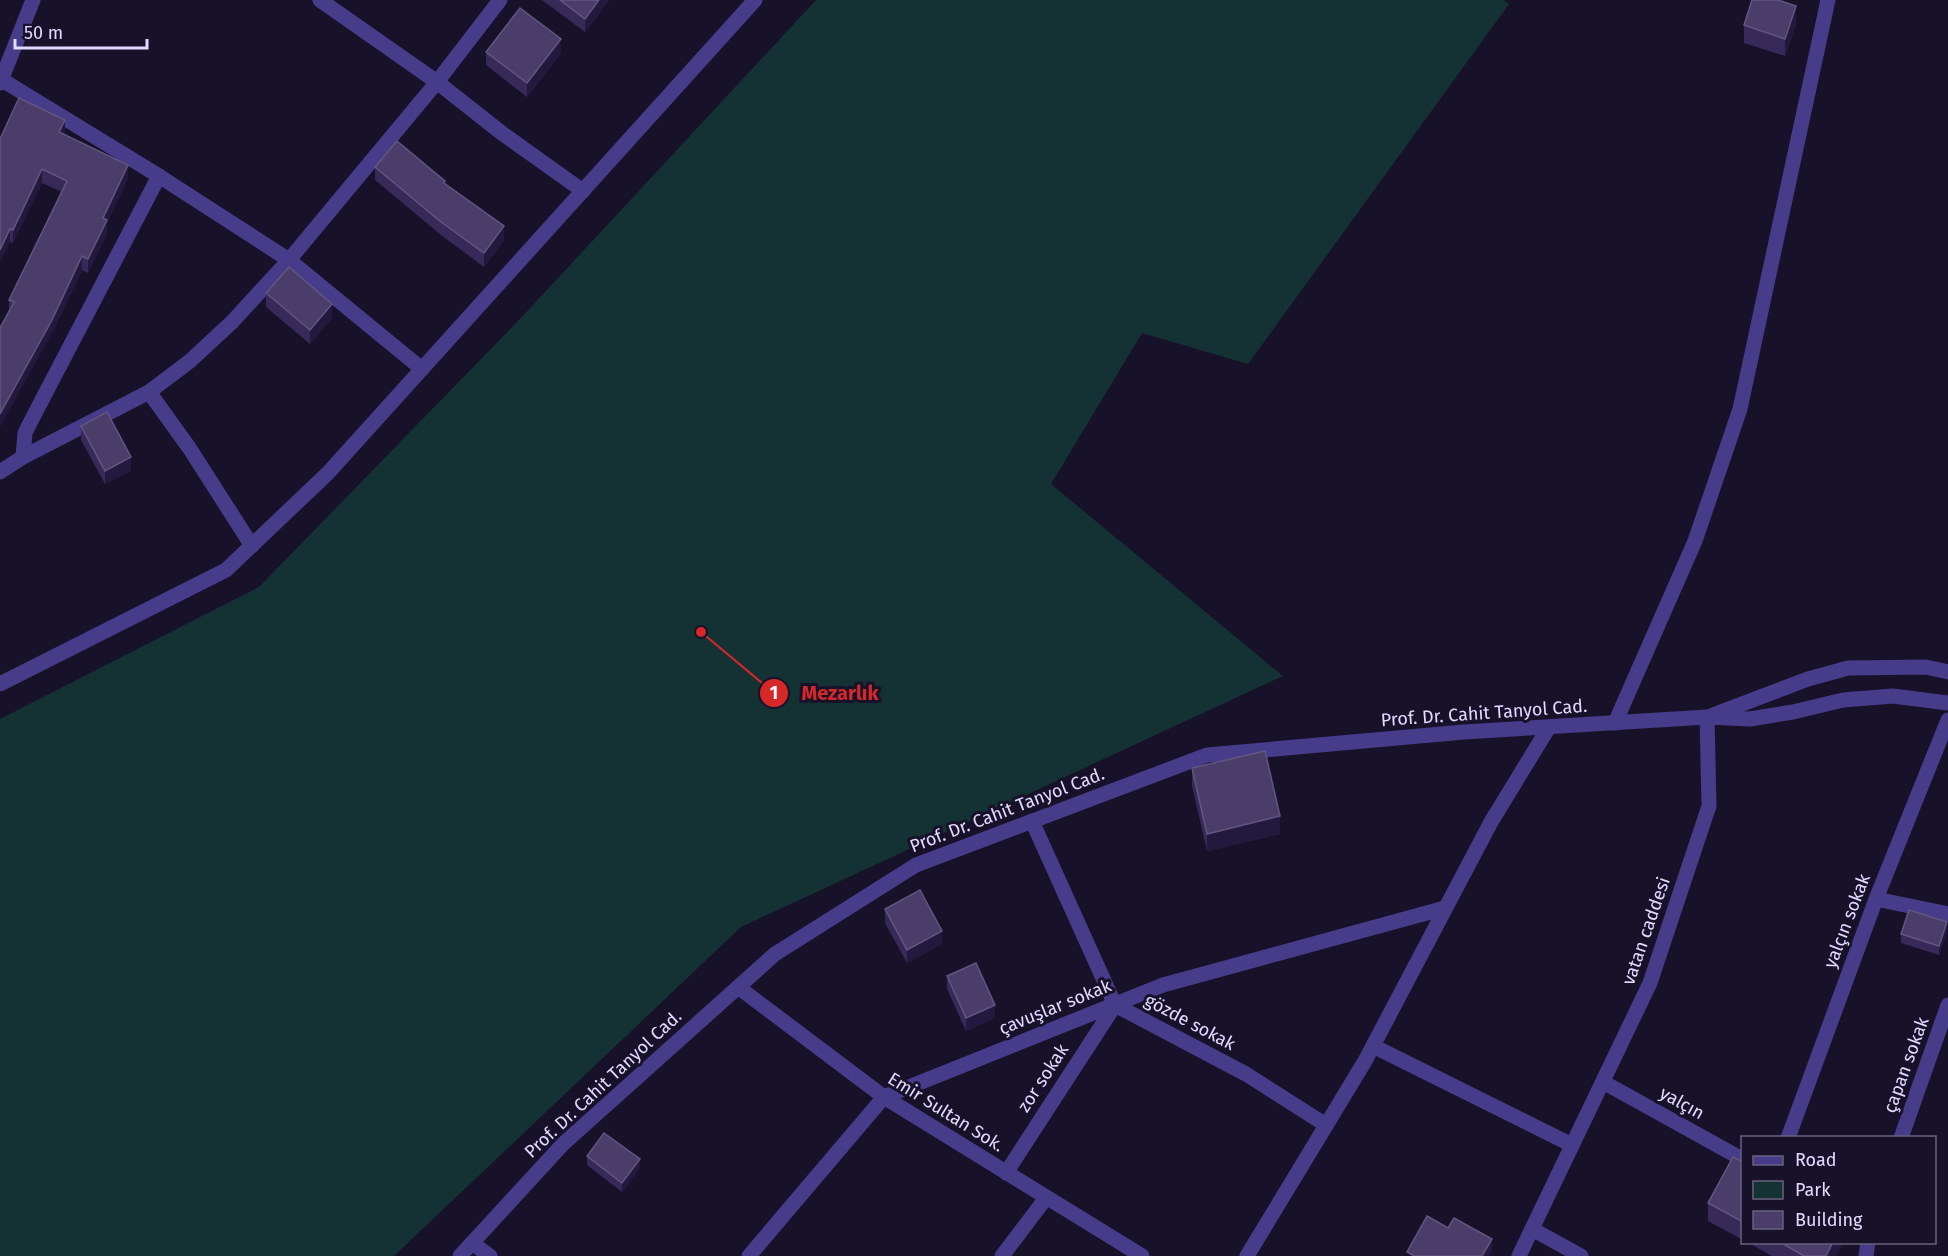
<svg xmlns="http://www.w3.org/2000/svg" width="1948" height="1256" font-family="'Fira Sans',sans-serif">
	<rect width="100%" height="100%" fill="#18112a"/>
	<!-- green -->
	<polygon fill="#143234" points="816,0 1503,0 1509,4 1248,364 1142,333 1051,484 1283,676 741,927 394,1256 0,1256 0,719 259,587 519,320"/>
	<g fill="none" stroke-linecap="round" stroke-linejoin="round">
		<!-- minor -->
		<g stroke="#473c89" stroke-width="15">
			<polyline points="320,0 437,82 503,134 583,191"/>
			<polyline points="2,80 159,176 289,260 422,369"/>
			<polyline points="0,83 33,0"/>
			<polyline points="149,392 190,449 252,546"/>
			<polyline points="23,457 25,433 32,419 159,176"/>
			<polyline points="0,472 23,457 149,392 190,361 232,322 289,260 437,82 500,0"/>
			<polyline points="0,684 226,570 328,473 755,0"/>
			<polyline points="1713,715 1808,679 1848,668 1926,667 1948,672"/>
			<polyline points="1615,723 1695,541 1740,409 1828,0"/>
			<polyline points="1032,821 1115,1005 1246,1074 1326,1125"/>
			<polyline points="1876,899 1948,914"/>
			<polyline points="738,987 884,1097 1142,1256"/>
			<polyline points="1373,1046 1572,1145"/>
			<polyline points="1603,1082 1742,1159"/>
			<polyline points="1788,1138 1876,899 1948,720"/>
			<polyline points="1901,1138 1948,1005"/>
			<polyline points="1006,1173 1115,1005"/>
			<polyline points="1532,1229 1581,1256"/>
			<polyline points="472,1243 490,1256"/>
			<polyline points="460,1256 563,1144 775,954 916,865 1207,755 1464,732 1707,717 1750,719 1793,712 1843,700 1893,696 1948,703"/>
			<polyline points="749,1256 884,1097 1163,985 1445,908"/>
			<polyline points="1002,1256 1046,1198"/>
			<polyline points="1247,1256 1365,1061 1491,822 1549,727"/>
			<polyline points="1519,1256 1650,983 1709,806 1707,717"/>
			<polyline points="1866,1256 1868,1242"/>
		</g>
	</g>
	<!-- wall -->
	<g fill="#382a58">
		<polygon points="542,0 609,0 585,32"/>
		<polygon points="1796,24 1785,56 1744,43 1744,25"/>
		<polygon points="486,52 561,53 527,97 486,65"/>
		<polygon points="65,133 64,134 128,178 107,223 107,234 88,273 82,270 52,333 9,311 9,300 62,192 42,183 13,243 10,242 0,139"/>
		<polygon points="375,167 445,184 504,240 484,267 441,235 375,180"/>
		<polygon points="266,293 332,318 310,344 266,307"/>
		<polygon points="81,426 131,471 105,484 81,440"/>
		<polygon points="1192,768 1280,834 1207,851 1192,786"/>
		<polygon points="885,909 942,944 907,963 885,923"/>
		<polygon points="1947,931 1939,955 1901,943 1901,934"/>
		<polygon points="947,976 995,1018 966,1031 947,989"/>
		<polygon points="587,1156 640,1168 622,1192 587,1165"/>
		<polygon points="1743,1162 1743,1240 1708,1221 1708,1203"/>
		<polygon points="1747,1242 1843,1242 1836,1256 1772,1256"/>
	</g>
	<!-- shaded-wall -->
	<g fill="#23183e">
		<polygon points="599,0 609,0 585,32 585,19"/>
		<polygon points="1796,6 1796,24 1785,56 1785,39"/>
		<polygon points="561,39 561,53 527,97 527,83"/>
		<polygon points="65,120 65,133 59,145 59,132"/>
		<polygon points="128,165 128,178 107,223 107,234 88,273 88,259 103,218"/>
		<polygon points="42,169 42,183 13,243 13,230"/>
		<polygon points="504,226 504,240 484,267 484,253"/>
		<polygon points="10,229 10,242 0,263 0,250"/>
		<polygon points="82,256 82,270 52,333 0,427 0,414"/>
		<polygon points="332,304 332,318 310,344 310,330"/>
		<polygon points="131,457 131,471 105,484 105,471"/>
		<polygon points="1280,816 1280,834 1207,851 1207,834"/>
		<polygon points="1947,922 1947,931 1939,955 1939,946"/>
		<polygon points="942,931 942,944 907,963 907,950"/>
		<polygon points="995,1005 995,1018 966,1031 966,1018"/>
		<polygon points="640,1159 640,1168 622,1192 622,1183"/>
		<polygon points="1492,1239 1492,1252 1489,1256 1482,1256"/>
		<polygon points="1833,1242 1843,1242 1836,1256 1826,1256"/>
	</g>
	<!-- building -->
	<g fill="#4a3d6a" stroke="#625681" stroke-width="1.5">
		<polygon points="560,0 599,0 585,19"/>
		<polygon points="1752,0 1778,0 1796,6 1785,39 1744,25"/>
		<polygon points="520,8 561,39 527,83 486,52"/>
		<polygon points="19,98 65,120 59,132 128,165 103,218 107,220 88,259 82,256 52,320 0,414 0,328 14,302 9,300 67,181 42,169 13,230 10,229 0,250 0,139"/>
		<polygon points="397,141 445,181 444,183 504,226 484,253 441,222 375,167"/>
		<polygon points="289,267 332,304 310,330 266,293"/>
		<polygon points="107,412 131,457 105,471 81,426"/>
		<polygon points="1265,751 1280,816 1207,834 1192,768"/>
		<polygon points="920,890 942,931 907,950 885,909"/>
		<polygon points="1909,910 1947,922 1939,946 1901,934"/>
		<polygon points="976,963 995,1005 966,1018 947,976"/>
		<polygon points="604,1133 640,1159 622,1183 587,1156"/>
		<polygon points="1733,1157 1743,1162 1743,1222 1708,1203"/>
		<polygon points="1427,1216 1448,1228 1454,1218 1492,1239 1482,1256 1414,1256 1407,1252"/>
		<polygon points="1780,1242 1833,1242 1826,1256 1804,1256"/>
	</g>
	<g text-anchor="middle" stroke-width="6" stroke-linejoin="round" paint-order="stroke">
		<!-- street labels -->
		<g font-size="18" fill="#e2daff" stroke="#18112a">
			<text transform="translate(1484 713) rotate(-4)" y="6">Prof. Dr. Cahit Tanyol Cad.</text>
			<text transform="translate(1007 810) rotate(-21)" y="6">Prof. Dr. Cahit Tanyol Cad.</text>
			<text transform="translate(1847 921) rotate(-69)" y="6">yalçın sokak</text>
			<text transform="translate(1646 931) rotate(-71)" y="6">vatan caddesi</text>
			<text transform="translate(1055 1007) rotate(-22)" y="6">çavuşlar sokak</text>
			<text transform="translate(1190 1022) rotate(28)" y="6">gözde sokak</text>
			<text transform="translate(1906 1065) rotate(-70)" y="6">çapan sokak</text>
			<text transform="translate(1043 1078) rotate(-57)" y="6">zor sokak</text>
			<text transform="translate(603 1084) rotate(-43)" y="6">Prof. Dr. Cahit Tanyol Cad.</text>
			<text transform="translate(1682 1103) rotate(29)" y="6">yalçın</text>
			<text transform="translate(946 1112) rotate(32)" y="6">Emir Sultan Sok.</text>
		</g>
	</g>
	<!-- callouts -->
	<path fill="none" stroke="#d62828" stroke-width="2" d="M701 632L774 693"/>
	<g fill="#d62828" stroke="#18112a" stroke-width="2">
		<circle cx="701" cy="632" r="6"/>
		<circle cx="774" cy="693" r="15"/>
	</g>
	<g font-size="18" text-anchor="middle" font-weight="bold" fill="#fff">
		<text x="774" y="699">1</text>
	</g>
	<g font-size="20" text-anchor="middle" font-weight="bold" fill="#d62828" stroke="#18112a" stroke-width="6" stroke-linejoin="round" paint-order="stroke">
		<text x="840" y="700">Mezarlık</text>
	</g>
	<!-- legend -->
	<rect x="1741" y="1136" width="195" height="108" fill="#18112a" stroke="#69617f" stroke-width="1.5"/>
	<rect x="1753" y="1156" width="30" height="9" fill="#473c89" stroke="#69617f" stroke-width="1.5"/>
	<text x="1795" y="1166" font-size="18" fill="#e2daff">Road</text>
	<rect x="1753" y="1181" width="30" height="18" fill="#143234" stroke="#69617f" stroke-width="1.5"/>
	<text x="1795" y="1196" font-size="18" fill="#e2daff">Park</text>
	<rect x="1753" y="1211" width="30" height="18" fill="#4a3d6a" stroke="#69617f" stroke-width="1.5"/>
	<text x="1795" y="1226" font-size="18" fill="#e2daff">Building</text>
	<!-- scale -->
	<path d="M15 39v9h132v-9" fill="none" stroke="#e2daff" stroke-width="3"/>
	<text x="24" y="39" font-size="18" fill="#e2daff" stroke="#18112a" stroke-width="4.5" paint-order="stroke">50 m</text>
</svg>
